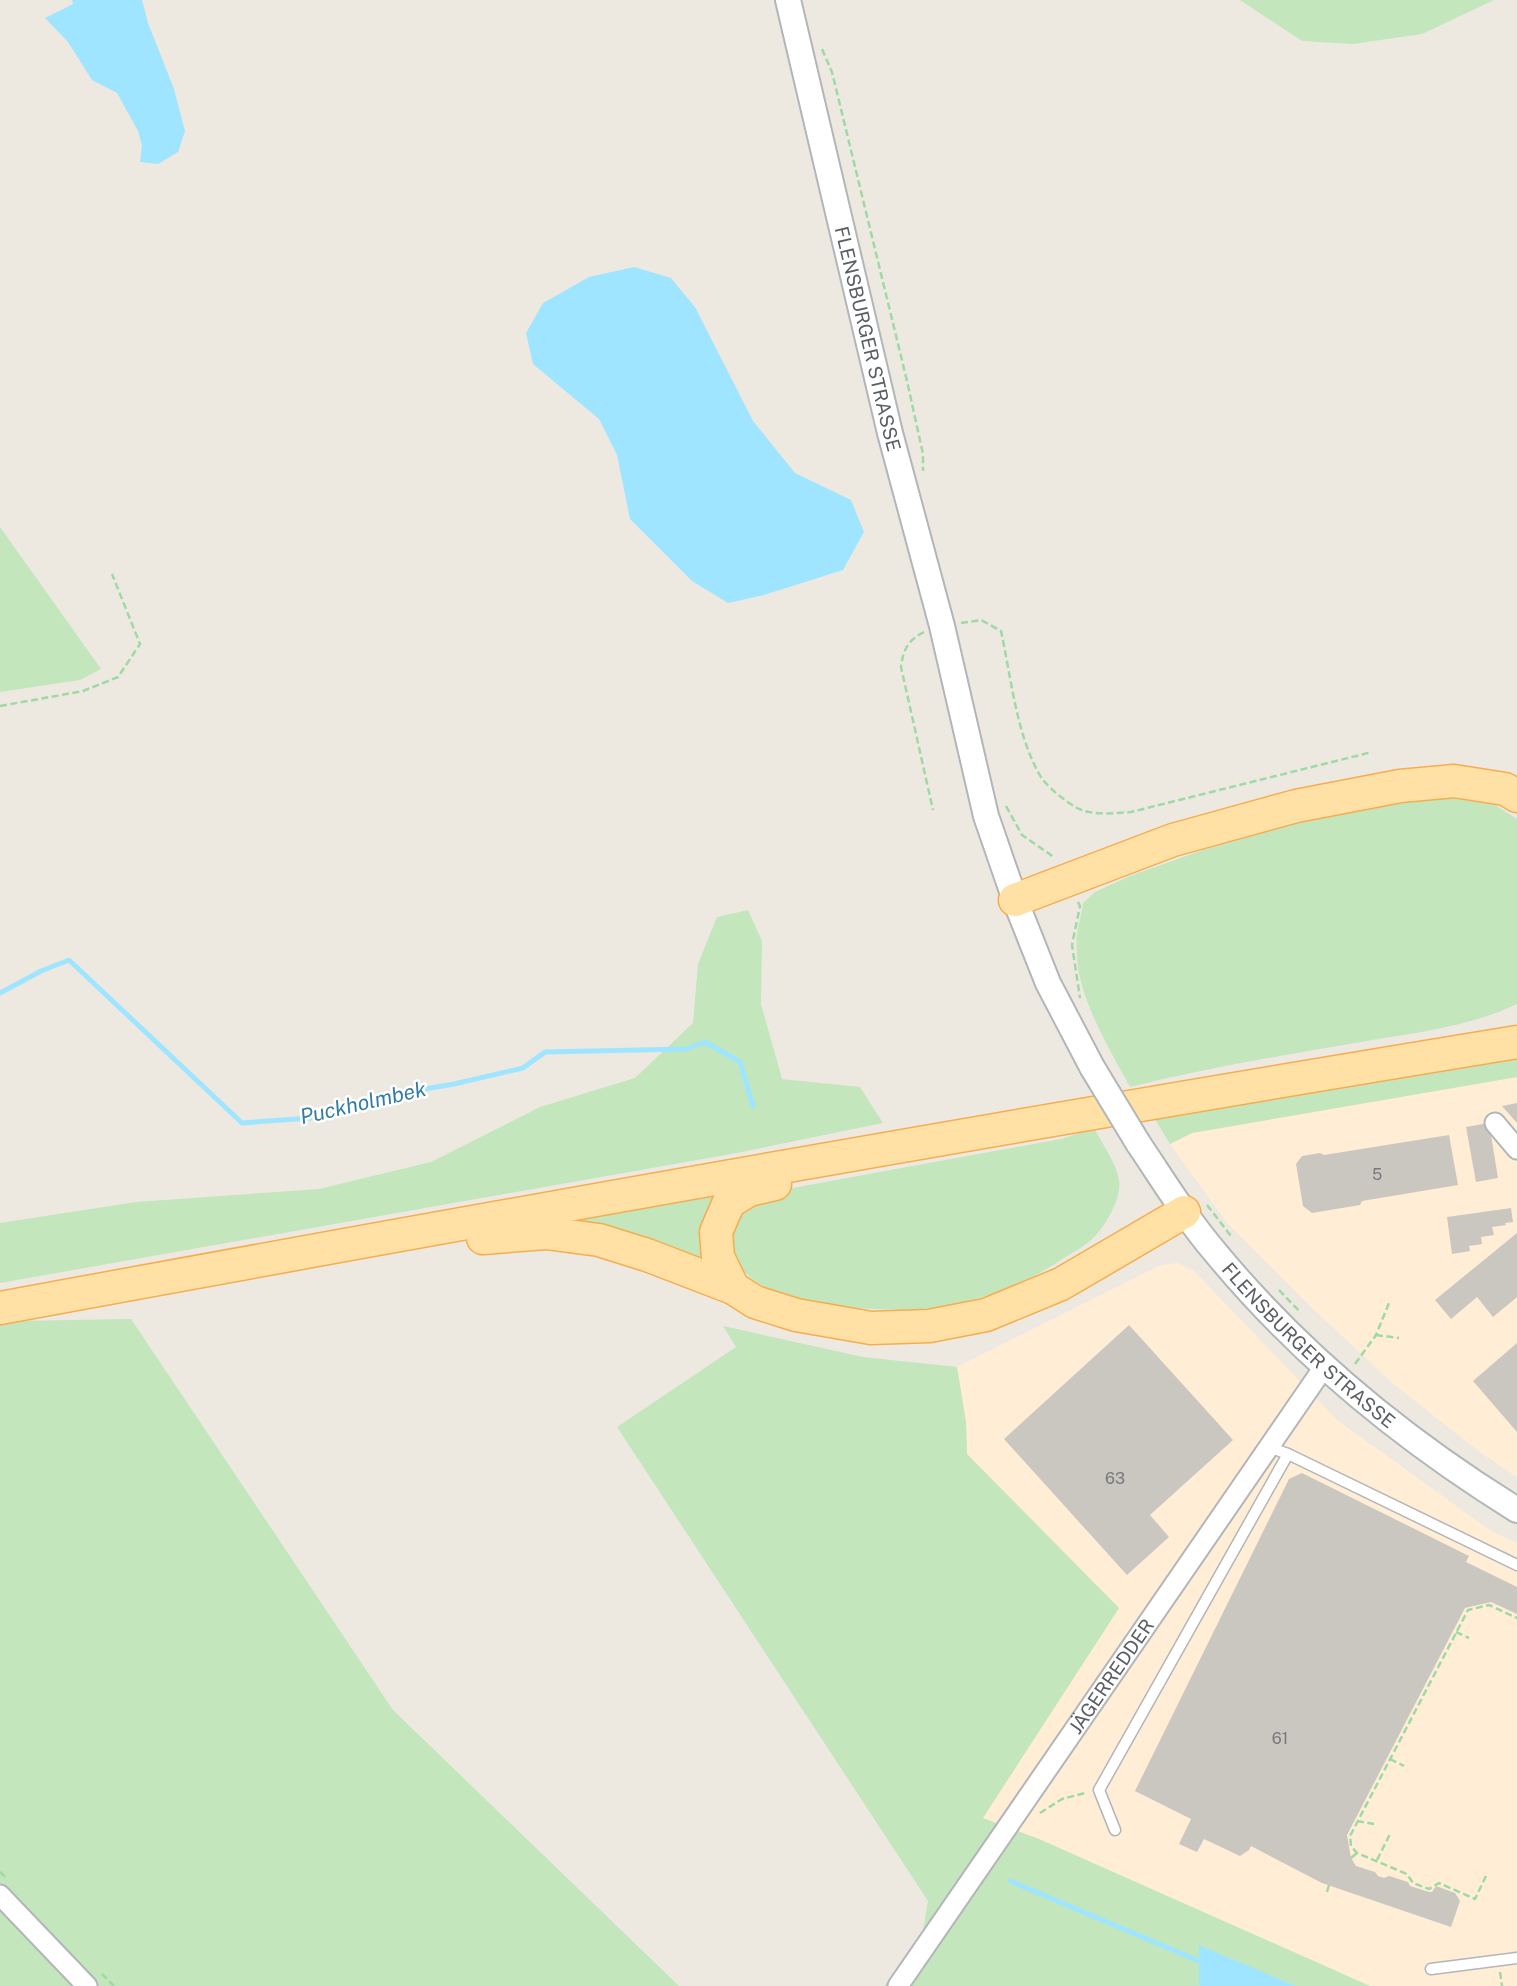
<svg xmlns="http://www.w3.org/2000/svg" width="1517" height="1986" font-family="'Public Sans',sans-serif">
	<rect width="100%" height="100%" fill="#ede9e1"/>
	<!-- commercial -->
	<g fill="#ffeed5">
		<polygon points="1517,1077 1517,1477 1481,1453 1391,1382 1311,1307 1227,1223 1170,1144 1192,1133"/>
		<polygon points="1178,1263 1194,1271 1337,1420 1491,1531 1517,1543 1517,1986 1370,1986 1039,1839 982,1818 1119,1608 967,1454 966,1422 957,1367 1161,1265"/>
	</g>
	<!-- green -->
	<g fill="#c3e6bc">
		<polygon points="1240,0 1494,0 1422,34 1353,44 1302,41"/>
		<polygon points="0,527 101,669 80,680 0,692"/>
		<path d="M1436 796 1495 805 1517 819V1004C1469 1027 1413 1033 1361 1042 1284 1055 1206 1068 1130 1087 1110 1050 1079 999 1077 957 1077 950 1076 942 1077 935 1078 924 1082 914 1083 903L1095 892 1130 876 1200 851 1299 822Z"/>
		<polygon points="748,910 762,941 761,1004 782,1079 860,1087 883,1123 737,1153 0,1283 0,1223 136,1202 319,1189 431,1162 540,1107 635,1078 693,1023 698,964 717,917"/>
		<polygon points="1517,1052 1517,1077 1192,1133 1170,1144 1153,1116"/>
		<path d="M1094 1128C1102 1144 1116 1162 1119 1180 1122 1198 1106 1225 1094 1237 1086 1246 1073 1252 1064 1258 1022 1287 970 1305 920 1309 874 1312 738 1307 732 1247 729 1208 740 1211 770 1192L1061 1139Z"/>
		<polygon points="722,1192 713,1269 565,1221"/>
		<polygon points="131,1319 393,1710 679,1986 0,1986 0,1323 10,1321"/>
		<polygon points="723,1326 863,1357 957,1367 966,1422 967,1454 1119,1608 983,1818 1039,1839 1370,1986 1296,1986 1199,1946 1199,1986 885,1986 923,1931 928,1901 617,1427 736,1347"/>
	</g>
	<!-- water -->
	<g fill="#a0e5ff">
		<polygon points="72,0 142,0 148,23 174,89 185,131 178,152 158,164 140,162 142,146 138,131 117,93 92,80 68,42 45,18 73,4"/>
		<polygon points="634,267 671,278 695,307 753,421 795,473 851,500 864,532 843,570 764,595 728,603 692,581 630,519 617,455 599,419 533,364 526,333 543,303 589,277"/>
		<polygon points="1199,1945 1296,1986 1199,1986"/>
	</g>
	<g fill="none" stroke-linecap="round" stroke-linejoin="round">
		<!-- stream -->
		<g stroke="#a0e5ff" stroke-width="5">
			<polyline points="0,993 41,971 69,960 242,1123 310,1118 378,1097 454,1084 523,1068 545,1052 686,1049 705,1042 740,1062 753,1106"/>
			<polyline points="1010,1881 1199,1961"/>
		</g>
	</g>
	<!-- building -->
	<g fill="#cac6c0">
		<polygon points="1517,1103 1517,1123 1502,1106"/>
		<polygon points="1489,1123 1498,1178 1476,1182 1466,1127"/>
		<polygon points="1449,1135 1458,1185 1362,1201 1360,1205 1312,1213 1303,1206 1296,1164 1302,1156 1320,1153 1324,1155"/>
		<polygon points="1511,1208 1513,1222 1505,1223 1506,1225 1492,1227 1494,1235 1481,1237 1482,1244 1469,1246 1470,1251 1452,1254 1447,1217"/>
		<polygon points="1517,1233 1517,1297 1493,1317 1477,1297 1451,1319 1435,1300"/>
		<polygon points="1129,1325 1233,1440 1150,1515 1169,1537 1127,1575 1004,1439"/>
		<polygon points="1517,1343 1517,1432 1473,1381"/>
		<polygon points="1302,1473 1469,1556 1466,1562 1517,1587 1517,1614 1491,1602 1465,1608 1347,1835 1351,1858 1356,1866 1375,1872 1378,1876 1384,1878 1389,1876 1408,1882 1410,1886 1429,1892 1432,1892 1436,1886 1455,1893 1460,1901 1451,1927 1322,1883 1251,1846 1249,1850 1240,1856 1204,1839 1197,1852 1179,1844 1191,1819 1135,1791 1289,1479"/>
	</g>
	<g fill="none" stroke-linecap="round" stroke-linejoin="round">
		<defs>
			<g id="service">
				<polyline points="1288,1454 1517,1565"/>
				<polyline points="1115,1830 1099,1790 1288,1454 1269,1447"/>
				<polyline points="1431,1969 1517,1958"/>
			</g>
			<g id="minor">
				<polyline points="1495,1123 1517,1149"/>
				<polyline points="0,1895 87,1986"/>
				<path id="s1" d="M898 1986 1324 1367"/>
			</g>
			<g id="tertiary">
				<path id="s2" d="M788 0 890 433 942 626 986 816 1015 900 1048 983 1092 1067"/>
				<path id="s3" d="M1138 1143C1163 1180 1186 1218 1215 1252 1300 1355 1404 1440 1517 1510"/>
			</g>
			<g id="primary">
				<polyline points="1015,900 1173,840 1296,806 1400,786 1454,781 1505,789 1517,796"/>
				<polyline points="483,1238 546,1233 599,1240 647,1255 733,1288 755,1302 796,1315 871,1328 929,1326 986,1315 1061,1284 1184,1212"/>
				<polyline points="733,1288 718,1257 716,1232 729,1202 749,1190 775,1184"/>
				<path d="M0 1308C505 1215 1010 1125 1517 1042"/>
			</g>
		</defs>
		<!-- service casing -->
		<use href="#service" stroke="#b2b6b9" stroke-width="13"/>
		<!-- minor casing -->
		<use href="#minor" stroke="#b2b6b9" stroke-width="23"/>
		<!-- tertiary casing -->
		<use href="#tertiary" stroke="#b2b6b9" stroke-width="28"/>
		<!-- primary casing -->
		<use href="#primary" stroke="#f6ad51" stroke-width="35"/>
		<!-- path -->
		<g stroke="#9fd9a4" stroke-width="2.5" stroke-dasharray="7 3.5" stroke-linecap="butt">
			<polyline points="822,49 832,72 907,381 923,454 923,471"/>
			<path d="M961 623 981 620 1001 631C1011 677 1016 731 1038 772 1045 786 1064 800 1077 808 1093 816 1113 813 1131 812L1372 752"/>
			<path d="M924 632C908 640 903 650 901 667L933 810"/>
			<polyline points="0,706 83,691 118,677 140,644 112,574"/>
			<polyline points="1006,806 1022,835 1051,855 1054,859"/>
			<polyline points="1078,902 1080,906 1072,945 1080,998"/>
			<polyline points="1207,1205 1231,1236"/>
			<polyline points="1279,1290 1301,1313"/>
			<polyline points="1376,1335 1399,1338"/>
			<polyline points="1355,1364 1376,1335 1389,1303"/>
			<polyline points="1456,1632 1469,1638"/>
			<polyline points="1390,1759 1404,1766"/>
			<polyline points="1040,1813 1062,1799 1085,1793"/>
			<polyline points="1357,1821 1374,1824"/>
			<polyline points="1351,1858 1357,1853"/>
			<polyline points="1377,1860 1391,1832"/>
			<polyline points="0,1872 5,1877"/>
			<polyline points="1486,1876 1475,1899 1439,1883 1429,1889 1413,1883 1407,1874 1357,1853 1351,1846 1350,1836 1468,1610 1489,1605 1517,1618"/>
			<polyline points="1327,1892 1329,1885"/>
			<polyline points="1500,1972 1502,1986"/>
			<polyline points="102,1974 114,1986"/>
		</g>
		<!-- service -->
		<use href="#service" stroke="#fff" stroke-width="10"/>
		<!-- minor -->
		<use href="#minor" stroke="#fff" stroke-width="19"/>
		<!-- tertiary -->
		<use href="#tertiary" stroke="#fff" stroke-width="24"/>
		<!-- primary -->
		<use href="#primary" stroke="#ffe1a5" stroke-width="32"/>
		<defs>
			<polyline id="tertiary-bridge" points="1092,1067 1138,1143"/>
		</defs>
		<!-- tertiary-bridge casing -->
		<use href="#tertiary-bridge" stroke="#b2b6b9" stroke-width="28" stroke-linecap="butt"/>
		<!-- tertiary-bridge -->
		<use href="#tertiary-bridge" stroke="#fff" stroke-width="24"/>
	</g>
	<g text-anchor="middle" stroke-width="5" stroke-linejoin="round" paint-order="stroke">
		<!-- number labels -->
		<g font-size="16" fill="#76797a">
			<text x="1377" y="1180">5</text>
			<text x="1115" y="1484">63</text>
			<text x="1280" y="1744">61</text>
		</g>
		<!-- street labels -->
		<g font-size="19" fill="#5a5f63" stroke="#fff">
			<text dy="7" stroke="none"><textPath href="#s2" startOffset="348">FLENSBURGER STRASSE</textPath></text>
			<text dy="7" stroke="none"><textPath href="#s3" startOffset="266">FLENSBURGER STRASSE</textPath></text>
			<text dy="7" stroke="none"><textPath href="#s1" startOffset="376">JÄGERREDDER</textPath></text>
		</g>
		<!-- water labels -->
		<g font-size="21" font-style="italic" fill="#357ca3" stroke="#fff">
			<text transform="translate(363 1103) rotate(-13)" y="7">Puckholmbek</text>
		</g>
	</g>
</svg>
